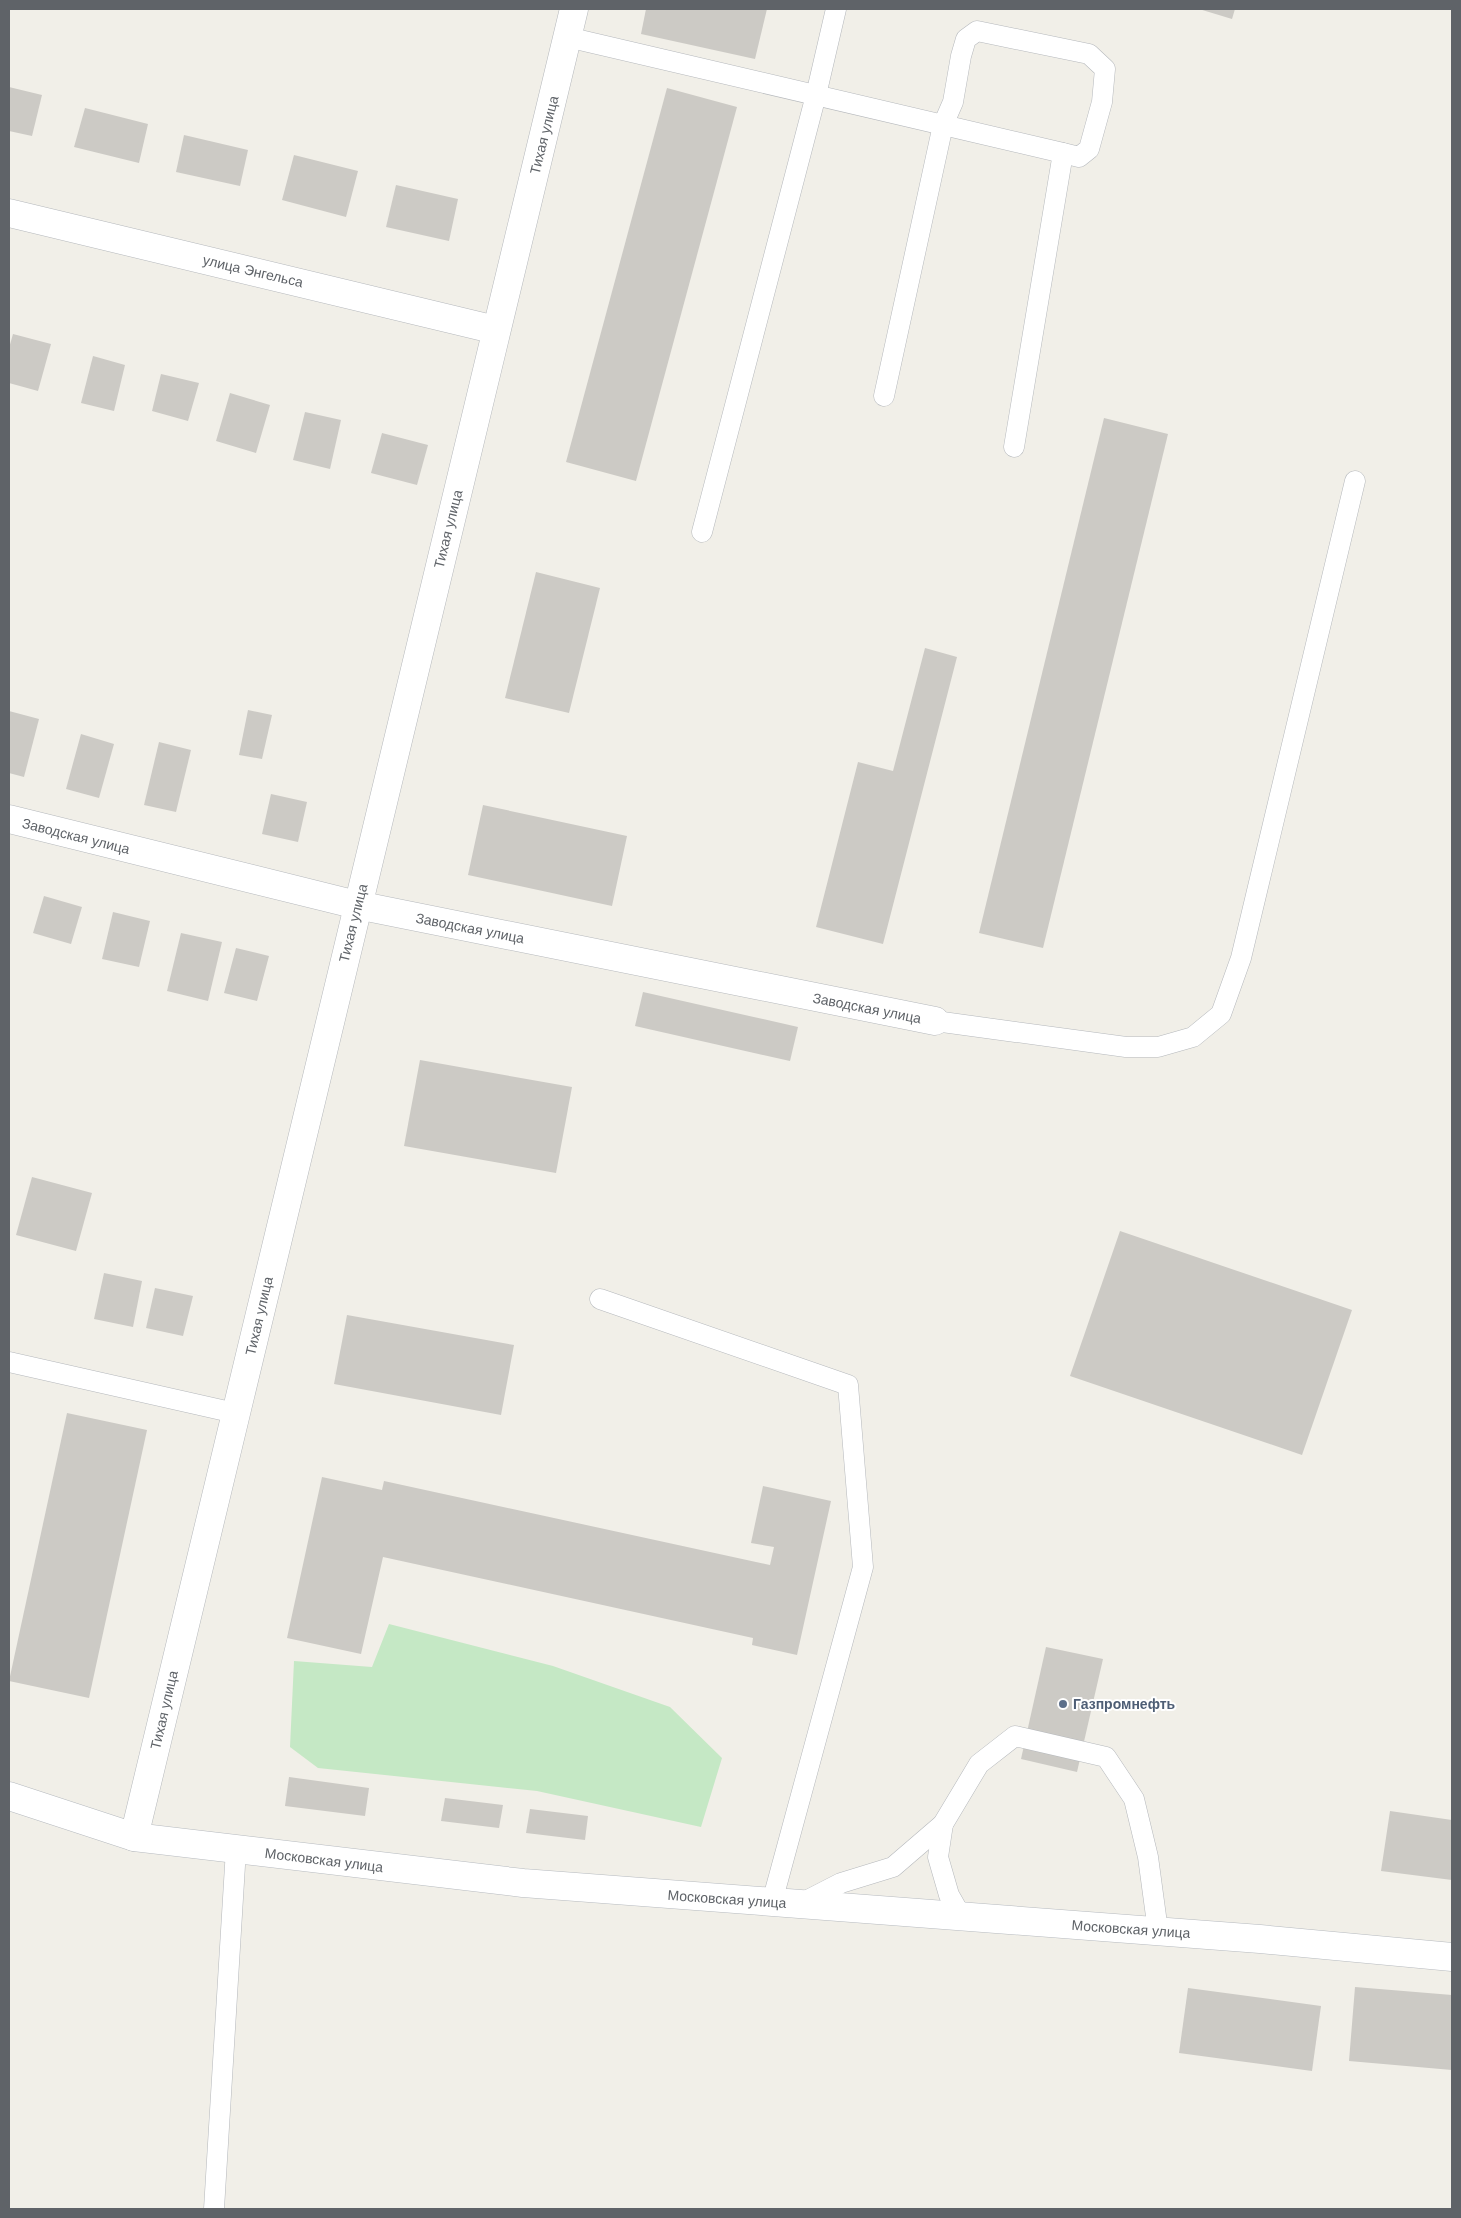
<svg xmlns="http://www.w3.org/2000/svg" width="1461" height="2218" font-family="Arial,sans-serif">
	<rect width="100%" height="100%" fill="#f1efe8"/>
	<!-- green -->
	<polygon fill="#c5e8c5" points="389,1624 553,1666 670,1707 722,1758 701,1827 537,1791 318,1768 290,1747 294,1661 372,1667"/>
	<!-- building -->
	<g fill="#cccac5">
		<polygon points="646,9 767,9 755,59 641,34"/>
		<polygon points="1199,9 1235,9 1232,19"/>
		<polygon points="9,87 42,95 32,136 9,131"/>
		<polygon points="667,88 737,107 636,481 566,462"/>
		<polygon points="85,108 148,124 139,163 74,147"/>
		<polygon points="184,135 248,150 240,186 176,172"/>
		<polygon points="294,155 358,171 346,217 282,200"/>
		<polygon points="396,185 458,199 449,241 386,227"/>
		<polygon points="13,334 51,344 38,391 9,383 9,348"/>
		<polygon points="93,356 125,365 114,411 81,403"/>
		<polygon points="161,374 199,383 188,421 152,411"/>
		<polygon points="230,393 270,405 256,453 216,441"/>
		<polygon points="305,412 341,420 330,469 293,460"/>
		<polygon points="1104,418 1168,434 1043,948 979,933"/>
		<polygon points="382,433 428,445 417,485 371,473"/>
		<polygon points="536,572 600,588 569,713 505,698"/>
		<polygon points="925,648 957,657 883,944 816,927 858,762 893,771"/>
		<polygon points="248,710 272,715 262,759 239,755"/>
		<polygon points="9,711 39,719 24,777 9,773"/>
		<polygon points="81,734 114,744 99,798 66,789"/>
		<polygon points="159,742 191,750 176,812 144,805"/>
		<polygon points="271,794 307,802 298,842 262,834"/>
		<polygon points="483,805 627,836 612,906 468,875"/>
		<polygon points="44,896 82,907 71,944 33,933"/>
		<polygon points="113,912 150,921 139,967 102,959"/>
		<polygon points="181,933 222,942 208,1001 167,991"/>
		<polygon points="236,948 269,956 257,1001 224,993"/>
		<polygon points="643,992 798,1027 790,1061 635,1026"/>
		<polygon points="420,1060 572,1087 556,1173 404,1146"/>
		<polygon points="32,1177 92,1193 76,1251 16,1235"/>
		<polygon points="1120,1231 1352,1310 1302,1455 1070,1376"/>
		<polygon points="104,1273 142,1281 133,1327 94,1319"/>
		<polygon points="155,1288 193,1296 183,1336 146,1328"/>
		<polygon points="347,1315 514,1345 501,1415 334,1384"/>
		<polygon points="67,1413 147,1430 89,1698 9,1681"/>
		<polygon points="322,1477 382,1490 384,1481 770,1565 774,1547 751,1543 763,1486 831,1501 797,1655 752,1645 753,1638 383,1557 361,1654 287,1638"/>
		<polygon points="1046,1647 1103,1659 1077,1772 1021,1759"/>
		<polygon points="289,1777 369,1788 365,1816 285,1806"/>
		<polygon points="445,1798 503,1805 499,1828 441,1821"/>
		<polygon points="530,1809 588,1816 585,1840 526,1833"/>
		<polygon points="1390,1811 1452,1820 1452,1880 1381,1871"/>
		<polygon points="1355,1987 1452,1995 1452,2070 1349,2061"/>
		<polygon points="1188,1988 1321,2006 1312,2071 1179,2053"/>
	</g>
	<g fill="none" stroke-linecap="round" stroke-linejoin="round">
		<defs>
			<g id="lane">
				<polyline points="567,37 1063,153 1079,157 1089,149 1102,102 1105,69 1089,54 977,31 966,39 961,56 953,102 943,125 884,396"/>
				<polyline points="1014,447 1063,153"/>
				<polyline points="702,532 816,95 836,9"/>
				<polyline points="935,1021 1126,1047 1158,1047 1193,1037 1221,1014 1241,958 1355,481"/>
				<polyline points="600,1299 848,1385 863,1567 772,1902"/>
				<polyline points="9,1362 235,1413"/>
				<polyline points="943,1824 938,1857 949,1895 961,1916"/>
				<polyline points="800,1904 841,1883 893,1867 943,1824 979,1764 1015,1736 1106,1757 1134,1799 1148,1857 1158,1931"/>
				<polyline points="214,2209 236,1849"/>
			</g>
			<g id="street">
				<polyline points="9,213 496,330"/>
				<polyline points="9,819 357,905 935,1021"/>
				<polyline points="134,1837 574,9"/>
			</g>
			<polyline id="secondary" points="9,1796 134,1837 523,1883 1260,1939 1452,1957"/>
		</defs>
		<!-- lane casing -->
		<use href="#lane" stroke="#b5b8bc" stroke-width="21"/>
		<!-- street casing -->
		<use href="#street" stroke="#b5b8bc" stroke-width="29"/>
		<!-- secondary casing -->
		<use href="#secondary" stroke="#b6babf" stroke-width="29"/>
		<!-- lane -->
		<use href="#lane" stroke="#fff" stroke-width="20"/>
		<!-- street -->
		<use href="#street" stroke="#fff" stroke-width="28"/>
		<!-- secondary -->
		<use href="#secondary" stroke="#fff" stroke-width="28"/>
	</g>
	<!-- markers -->
	<circle fill="#5c6f8a" stroke="#fff" stroke-width="2" cx="1063" cy="1704" r="5"/>
	<g text-anchor="middle" stroke-width="4" stroke-linejoin="round" paint-order="stroke">
		<!-- street labels -->
		<g font-size="14" fill="#5f6368" stroke="#fff">
			<text transform="translate(544 135) rotate(-76)" y="5">Тихая улица</text>
			<text transform="translate(253 271) rotate(13)" y="5">улица Энгельса</text>
			<text transform="translate(448 529) rotate(-76)" y="5">Тихая улица</text>
			<text transform="translate(76 836) rotate(14)" y="5">Заводская улица</text>
			<text transform="translate(353 923) rotate(-76)" y="5">Тихая улица</text>
			<text transform="translate(470 928) rotate(11)" y="5">Заводская улица</text>
			<text transform="translate(867 1008) rotate(11)" y="5">Заводская улица</text>
			<text transform="translate(259 1316) rotate(-77)" y="5">Тихая улица</text>
			<text transform="translate(164 1710) rotate(-77)" y="5">Тихая улица</text>
			<text transform="translate(324 1860) rotate(7)" y="5">Московская улица</text>
			<text transform="translate(727 1899) rotate(4)" y="5">Московская улица</text>
			<text transform="translate(1131 1929) rotate(4)" y="5">Московская улица</text>
		</g>
		<!-- service labels -->
		<g font-size="14" font-weight="bold" fill="#4e5e75" stroke="#fff" text-anchor="start">
			<text x="1073" y="1709">Газпромнефть</text>
		</g>
	</g>
	<!-- border -->
	<rect width="1461" height="2218" fill="none" stroke="#5f6368" stroke-width="20"/>
</svg>
